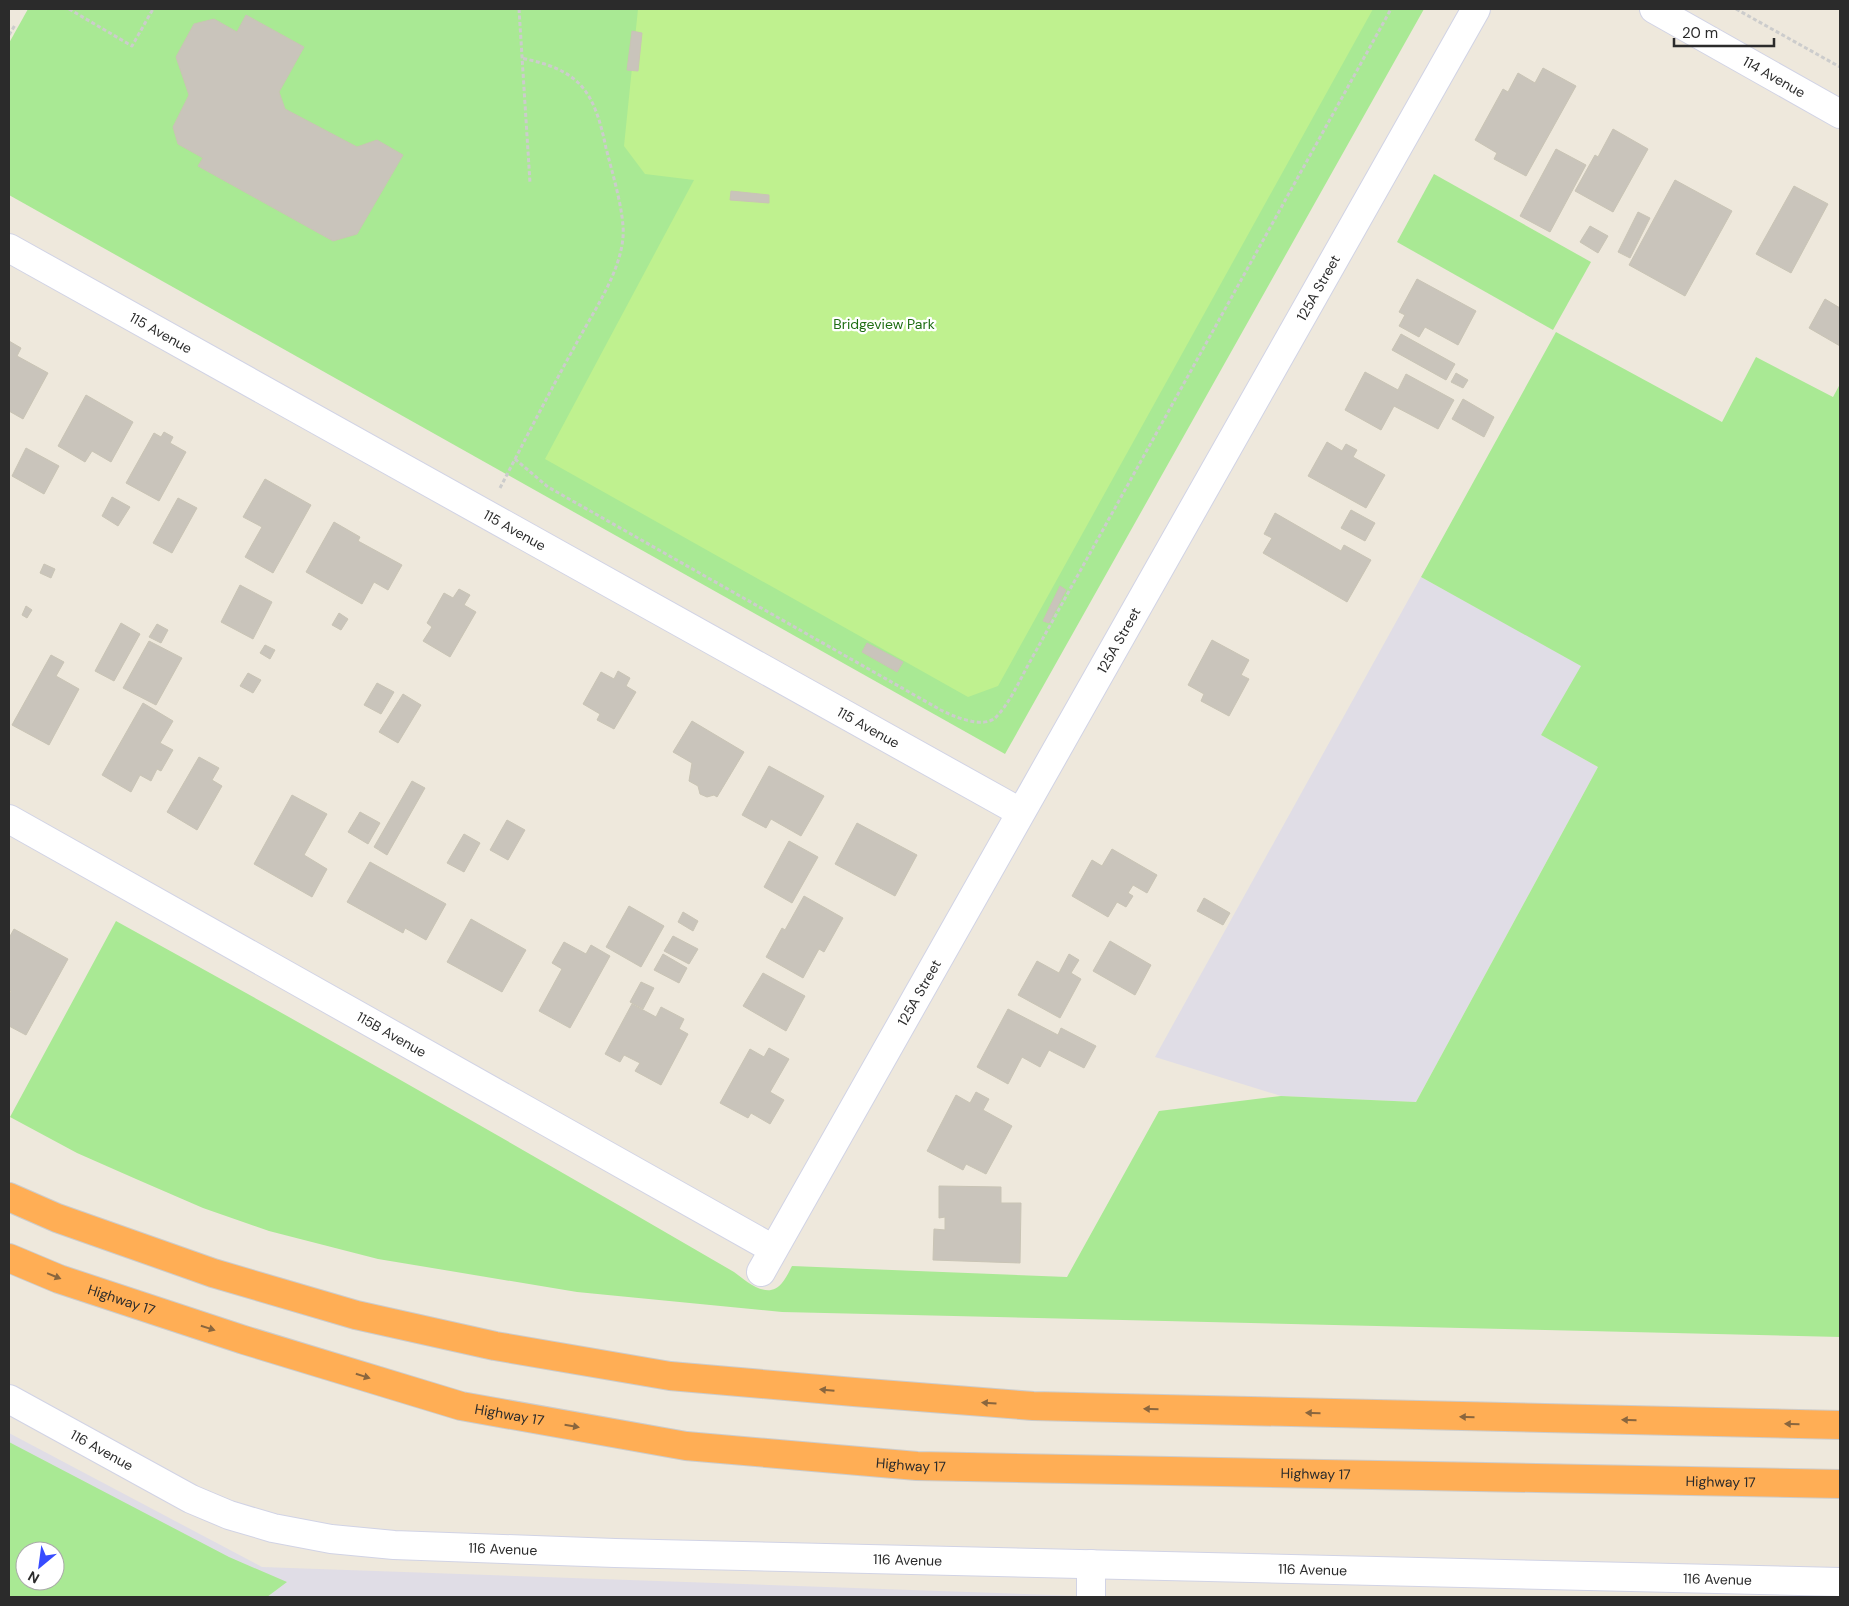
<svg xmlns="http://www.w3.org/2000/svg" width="1849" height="1606" font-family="'DM Sans',sans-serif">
	<rect width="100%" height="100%" fill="#eee8dc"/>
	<!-- industrial -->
	<g fill="#e0dde6" fill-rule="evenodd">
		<polygon points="1421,577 1582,666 1541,735 1598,767 1416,1102 1281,1096 1155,1057"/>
		<path d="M9 1433 262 1567 1106 1597H9ZM25 1551H55V1581H25Z"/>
	</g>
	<!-- green -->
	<g fill="#a9e994" fill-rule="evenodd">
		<polygon points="28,9 1424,9 1005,754 9,195 9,43"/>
		<polygon points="1434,174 1591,262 1553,330 1397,242"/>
		<path d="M1556 332 1722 422 1756 357 1833 397 1840 384V1337L782 1312 577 1292 378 1259 269 1231 203 1208 136 1179 77 1153 10 1117 116 921C324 1035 529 1153 734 1272 746 1281 768 1301 782 1283 786 1278 789 1272 792 1266L1067 1277 1159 1111 1281 1096 1416 1102 1598 767 1541 735 1581 666 1421 577Z"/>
		<path d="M9 1442 229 1557 287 1582 267 1597H9ZM25 1551H55V1581H25Z"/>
	</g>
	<!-- pitch -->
	<polygon fill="#bff18f" points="638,9 1373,9 998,686 968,697 545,459 694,180 645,174 624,146"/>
	<!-- building -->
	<g fill="#c9c4bb" stroke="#c9c4b5">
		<polygon points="246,15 304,47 279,92 285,109 357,147 377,140 403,155 357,234 333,241 198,166 203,158 178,144 173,127 189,95 176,57 194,24 214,19 237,32"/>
		<polygon points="632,31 642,33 638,71 627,70"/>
		<polygon points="1543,68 1576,86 1526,176 1494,159 1497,153 1475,140 1503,89 1508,92 1518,73 1535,83"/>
		<polygon points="1613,129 1648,149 1613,212 1575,191 1595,155 1598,157"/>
		<polygon points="1556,149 1586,165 1550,232 1520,216"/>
		<polygon points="1675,180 1732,211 1685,296 1629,265"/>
		<polygon points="1794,186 1828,204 1791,273 1756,254"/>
		<polygon points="731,191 769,195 769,203 730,200"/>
		<polygon points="1638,212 1650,218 1630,258 1618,252"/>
		<polygon points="1590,226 1608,236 1598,253 1580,242"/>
		<polygon points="1417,279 1476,311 1458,345 1425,327 1419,337 1399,326 1405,315 1399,312"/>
		<polygon points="1825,299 1840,308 1840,346 1809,328"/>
		<polygon points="1401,334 1455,364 1446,380 1392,350"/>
		<polygon points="9,341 21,348 17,356 48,373 23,419 9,411"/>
		<polygon points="1365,372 1398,390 1406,374 1454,400 1438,429 1394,406 1381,430 1345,410"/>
		<polygon points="1456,373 1468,380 1463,388 1451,382"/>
		<polygon points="86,395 133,422 111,462 92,451 85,462 58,446"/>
		<polygon points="1463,399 1494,417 1484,437 1452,419"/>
		<polygon points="164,432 173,437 170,443 186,452 159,501 126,483 154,433 161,437"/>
		<polygon points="1327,442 1342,451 1346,444 1357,450 1353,457 1385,475 1366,508 1308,476"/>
		<polygon points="26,448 59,466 44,494 12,476"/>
		<polygon points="265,479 311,505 273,573 245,557 262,527 243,517"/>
		<polygon points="112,497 130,507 118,526 102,516"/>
		<polygon points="178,498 197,508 172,553 153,543"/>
		<polygon points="1351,510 1375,523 1365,541 1341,528"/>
		<polygon points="1275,513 1341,551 1344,545 1371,560 1347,602 1263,553 1272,538 1264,534"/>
		<polygon points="334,522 360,537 358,541 402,565 388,590 374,582 362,604 306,572"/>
		<polygon points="44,564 55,569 51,578 40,573"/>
		<polygon points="240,585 272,602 253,639 221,622"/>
		<polygon points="1060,586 1066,590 1049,623 1043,621"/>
		<polygon points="459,589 470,595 464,605 476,612 450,657 423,641 432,627 427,623 444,593 453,598"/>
		<polygon points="26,606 32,610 27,618 22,615"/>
		<polygon points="339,613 348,619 341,630 332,625"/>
		<polygon points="121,623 140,634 114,681 95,671"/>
		<polygon points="157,624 168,630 161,643 149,637"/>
		<polygon points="1212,640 1249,660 1241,675 1249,679 1229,716 1201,701 1204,694 1188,685"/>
		<polygon points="149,641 182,658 156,705 123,688"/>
		<polygon points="867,643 903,662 897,672 862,652"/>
		<polygon points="265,645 275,650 270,659 260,653"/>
		<polygon points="51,655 64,662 56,676 79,689 49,745 12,725"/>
		<polygon points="618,671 630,678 626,686 636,692 614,729 597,720 600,714 583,704 601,672 614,679"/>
		<polygon points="248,673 261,680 253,693 240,686"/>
		<polygon points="377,683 394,692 381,714 364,705"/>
		<polygon points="403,694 421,705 398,743 379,732"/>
		<polygon points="143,703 173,721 160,743 173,750 161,771 157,769 151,781 140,775 131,792 102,775"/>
		<polygon points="692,721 744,752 717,797 714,795 707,797 700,794 698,786 689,781 692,763 673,752"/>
		<polygon points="199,757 219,768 212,780 222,786 197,830 167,812"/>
		<polygon points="769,766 824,796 801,836 771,819 766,828 742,815"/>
		<polygon points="412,781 425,788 387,855 374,847"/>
		<polygon points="292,795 327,814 304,855 327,869 312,897 254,864"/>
		<polygon points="360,812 380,823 368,844 348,832"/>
		<polygon points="507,820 525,830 508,860 490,850"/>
		<polygon points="857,823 917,855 895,896 835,864"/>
		<polygon points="464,834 480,843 464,872 447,863"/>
		<polygon points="789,841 818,857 792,903 764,887"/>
		<polygon points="1112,849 1157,875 1147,893 1133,885 1128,893 1133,896 1126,907 1117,902 1108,917 1072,896 1092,860 1102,866"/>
		<polygon points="370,862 446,904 426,940 405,928 403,933 347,902"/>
		<polygon points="804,896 843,918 824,952 819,949 803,978 766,957 782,928 785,930"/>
		<polygon points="1204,898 1230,913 1223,925 1197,911"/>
		<polygon points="629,906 664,926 641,967 606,947"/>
		<polygon points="683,912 698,921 693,931 678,922"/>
		<polygon points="471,919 526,950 502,992 447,962"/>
		<polygon points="14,929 68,959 26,1035 9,1026 9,995 11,991 9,989 9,938"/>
		<polygon points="673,936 698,949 689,964 664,951"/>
		<polygon points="1110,941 1151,965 1135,995 1093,971"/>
		<polygon points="564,942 586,954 591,945 610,956 570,1028 539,1011 562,969 552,963"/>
		<polygon points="663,954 687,968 679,983 654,970"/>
		<polygon points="1069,954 1079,960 1071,973 1081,979 1060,1018 1018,995 1037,961 1059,973"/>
		<polygon points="763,973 805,996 786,1031 743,1006"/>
		<polygon points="641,982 654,988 643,1009 630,1002"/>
		<polygon points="632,1004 656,1017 661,1007 684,1019 679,1029 688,1034 661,1085 635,1071 640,1063 624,1055 620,1062 605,1054"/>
		<polygon points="1008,1009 1058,1035 1061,1028 1096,1046 1084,1068 1049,1050 1040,1067 1022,1057 1008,1084 977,1067"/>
		<polygon points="769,1048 789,1059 770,1092 784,1100 770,1124 751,1113 748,1118 720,1103 750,1049 764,1057"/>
		<polygon points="976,1092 989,1099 983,1110 1012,1126 986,1174 966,1164 963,1170 927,1151 956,1095 970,1103"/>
		<polygon points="939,1186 1001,1187 1001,1203 1021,1203 1020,1263 933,1260 934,1229 945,1230 945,1217 939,1218"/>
	</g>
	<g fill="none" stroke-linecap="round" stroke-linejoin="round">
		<defs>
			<g id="minor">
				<path id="s1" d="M1654 9 1840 114"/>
				<path id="s2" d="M9 248 1020 812"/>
				<path id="s3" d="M9 819 773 1249"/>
				<path id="s4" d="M761 1272 1476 9"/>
				<path id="s5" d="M9 1399 191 1499 229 1515 273 1528 331 1539 394 1545 615 1553 1840 1582"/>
				<polyline points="1091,1564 1091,1597"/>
			</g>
			<g id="highway">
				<polyline points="9,1197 57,1218 213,1273 356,1315 495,1346 670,1376 854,1392 1033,1406 1840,1425"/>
				<path id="s6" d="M9 1258 59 1279 244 1340 461 1406 686 1446 917 1466 1840 1484"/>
			</g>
		</defs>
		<!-- minor casing -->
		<use href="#minor" stroke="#d1d3e5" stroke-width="30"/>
		<!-- highway casing -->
		<use href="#highway" stroke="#ccc" stroke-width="30"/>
		<!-- path -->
		<g stroke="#ccc" stroke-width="3" stroke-dasharray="4 2.5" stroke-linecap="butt">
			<polyline points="69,9 132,46 153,9"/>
			<polyline points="519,9 530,183"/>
			<polyline points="1736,9 1840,67"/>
			<polyline points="9,35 15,25"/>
			<path d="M515 459 548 487 939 709C952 716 982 729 995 718 1010 704 1022 675 1032 658L1391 9"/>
			<path d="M500 488C525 440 550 391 576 344 593 312 620 274 623 237 625 214 612 172 606 148 594 90 580 70 521 58"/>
		</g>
		<!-- minor -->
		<use href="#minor" stroke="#fff" stroke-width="28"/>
		<!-- highway -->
		<use href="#highway" stroke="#ffae55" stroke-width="28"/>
	</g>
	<!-- one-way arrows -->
	<defs><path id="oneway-solid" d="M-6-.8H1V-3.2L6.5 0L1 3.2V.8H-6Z" transform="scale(1.25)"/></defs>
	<g fill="#8a663e">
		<use href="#oneway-solid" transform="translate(54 1276) rotate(22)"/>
		<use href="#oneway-solid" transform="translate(208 1328) rotate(18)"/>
		<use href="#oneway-solid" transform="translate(363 1376) rotate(17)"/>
		<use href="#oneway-solid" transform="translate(827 1390) rotate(-175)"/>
		<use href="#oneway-solid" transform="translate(989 1403) rotate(-176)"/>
		<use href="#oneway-solid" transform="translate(1151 1409) rotate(-179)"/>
		<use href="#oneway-solid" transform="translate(1313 1413) rotate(-179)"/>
		<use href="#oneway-solid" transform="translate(1467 1417) rotate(-179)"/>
		<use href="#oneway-solid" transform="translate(1629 1420) rotate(-179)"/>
		<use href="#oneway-solid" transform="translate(1792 1424) rotate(-179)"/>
		<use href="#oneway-solid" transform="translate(572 1426) rotate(10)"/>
	</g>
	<g text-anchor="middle" stroke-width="4.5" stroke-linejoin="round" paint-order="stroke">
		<!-- street labels -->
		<g font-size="14" fill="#2b2b2b" stroke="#fff">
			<text dy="5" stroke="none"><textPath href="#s1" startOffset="138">114 Avenue</textPath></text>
			<text dy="5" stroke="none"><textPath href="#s4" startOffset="1131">125A Street</textPath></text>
			<text dy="5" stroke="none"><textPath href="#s2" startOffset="174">115 Avenue</textPath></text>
			<text dy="5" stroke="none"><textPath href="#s2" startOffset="579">115 Avenue</textPath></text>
			<text dy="5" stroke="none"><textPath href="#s4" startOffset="726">125A Street</textPath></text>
			<text dy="5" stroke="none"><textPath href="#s2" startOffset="984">115 Avenue</textPath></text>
			<text dy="5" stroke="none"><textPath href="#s4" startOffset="321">125A Street</textPath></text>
			<text dy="5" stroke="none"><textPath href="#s3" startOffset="439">115B Avenue</textPath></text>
			<text dy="5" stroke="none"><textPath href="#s6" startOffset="120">Highway 17</textPath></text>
			<text dy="5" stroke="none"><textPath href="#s6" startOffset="525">Highway 17</textPath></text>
			<text dy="5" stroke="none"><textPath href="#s5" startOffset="106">116 Avenue</textPath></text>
			<text dy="5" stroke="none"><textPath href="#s6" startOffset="930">Highway 17</textPath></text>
			<text dy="5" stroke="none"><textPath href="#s6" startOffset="1335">Highway 17</textPath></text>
			<text dy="5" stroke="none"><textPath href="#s6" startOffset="1740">Highway 17</textPath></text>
			<text dy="5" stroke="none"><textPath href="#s5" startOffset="526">116 Avenue</textPath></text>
			<text dy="5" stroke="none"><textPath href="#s5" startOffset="931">116 Avenue</textPath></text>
			<text dy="5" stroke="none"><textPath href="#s5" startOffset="1336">116 Avenue</textPath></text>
			<text dy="5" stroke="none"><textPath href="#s5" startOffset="1741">116 Avenue</textPath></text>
		</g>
		<!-- park labels -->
		<g font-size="14" fill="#1f6e14" stroke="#fff">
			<text x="884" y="329">Bridgeview Park</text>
		</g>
	</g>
	<!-- border -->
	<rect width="1849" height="1606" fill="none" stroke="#2b2b2b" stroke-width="20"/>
	<!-- north arrow -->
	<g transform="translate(40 1566) rotate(209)"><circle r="24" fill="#ffffff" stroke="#aaaaaa"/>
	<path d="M0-4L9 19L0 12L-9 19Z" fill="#374bff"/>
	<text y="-8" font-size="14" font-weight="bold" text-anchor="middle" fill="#2b2b2b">N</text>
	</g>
	<!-- scale -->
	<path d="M1674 38v8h100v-8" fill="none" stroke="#2b2b2b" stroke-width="2.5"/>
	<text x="1682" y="38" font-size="15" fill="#2b2b2b" stroke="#ffffff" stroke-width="4" paint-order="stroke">20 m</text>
</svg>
